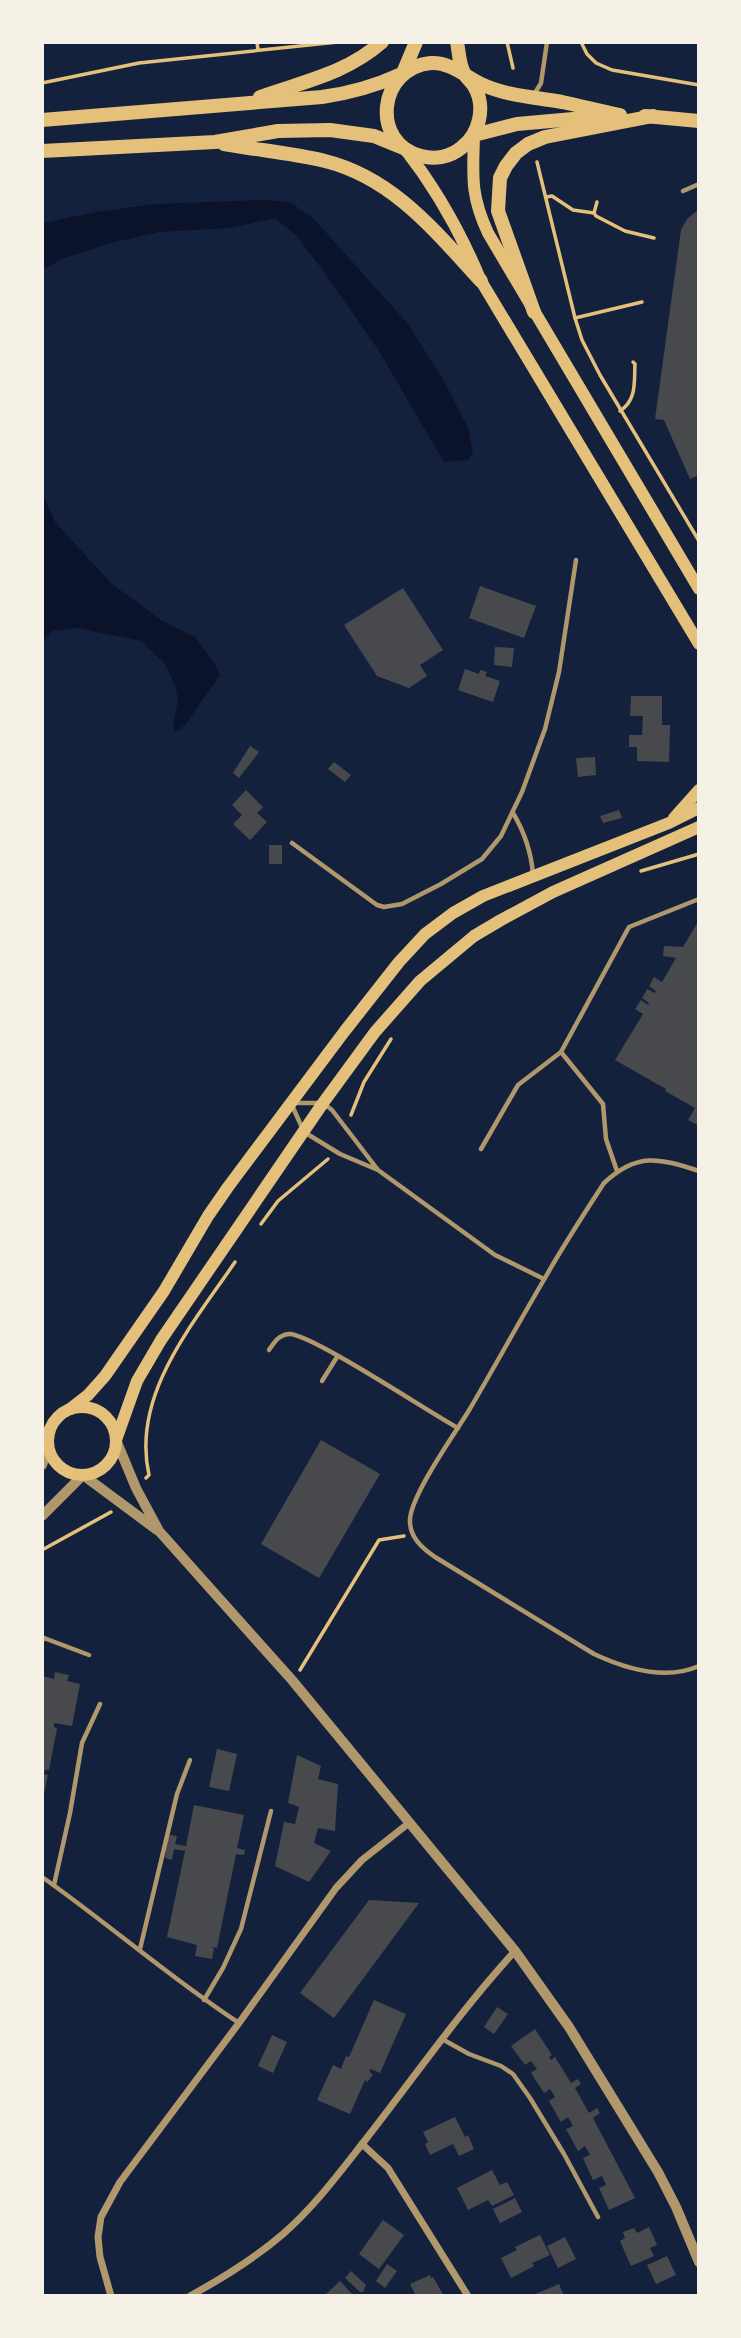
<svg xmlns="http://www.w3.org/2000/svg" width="741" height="2338" font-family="Arial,sans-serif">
	<rect width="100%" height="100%" fill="#14213d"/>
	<!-- water -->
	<g fill="#0b132b">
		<polygon points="263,200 290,202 314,219 408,324 444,381 468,428 473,452 468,460 444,462 379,351 324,272 296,235 275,218 231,228 159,232 115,242 64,258 42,270 43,223 96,212 154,204"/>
		<polygon points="42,492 55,522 112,584 161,620 195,637 214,663 220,675 185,725 176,732 173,726 178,701 176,688 165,664 141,641 77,628 53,631 42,642"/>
	</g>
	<!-- building -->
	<g fill="#48494c">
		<polygon points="699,209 699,475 690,479 664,420 655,419 681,230 687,219"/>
		<polygon points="480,586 536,606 524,638 469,618"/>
		<polygon points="403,588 443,650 420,665 427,676 409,688 377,676 344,625"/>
		<polygon points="495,647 514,648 512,667 494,665"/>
		<polygon points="465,669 479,674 480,670 487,672 485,676 500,681 493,702 458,690"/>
		<polygon points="631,696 662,696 662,725 670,725 669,762 637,761 637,747 629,747 629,735 642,735 643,716 630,716"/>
		<polygon points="250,746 259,752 239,778 233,773"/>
		<polygon points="595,757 596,775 578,777 576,758"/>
		<polygon points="334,762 351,775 345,782 328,769"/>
		<polygon points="246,790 263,807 257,813 267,822 250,840 233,824 242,815 232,805"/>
		<polygon points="619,810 622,818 603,823 600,816"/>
		<rect x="269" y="845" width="13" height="19"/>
		<polygon points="699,920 699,1126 688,1120 695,1108 665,1091 666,1089 615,1060 643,1014 635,1009 641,1000 648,1005 649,1003 642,998 647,989 655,993 656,991 649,986 654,977 662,982 676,958 663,956 664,946 683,947"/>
		<polygon points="321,1440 380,1474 319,1578 261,1544"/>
		<polygon points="55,1672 69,1675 67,1681 80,1684 72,1726 54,1723 54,1727 57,1728 49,1770 45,1770 44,1774 48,1775 43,1798 42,1676 54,1679"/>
		<polygon points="217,1749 237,1754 229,1791 209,1787"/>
		<polygon points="297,1755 321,1766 318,1779 338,1784 335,1831 318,1828 314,1843 331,1851 309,1882 275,1866 284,1822 295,1824 299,1807 288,1803"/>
		<polygon points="194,1805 244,1815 237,1848 245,1850 244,1855 236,1854 217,1948 211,1947 214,1949 212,1959 195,1956 197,1945 167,1937 185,1851 174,1849 172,1860 165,1858 167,1842 170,1835 177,1836 175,1844 186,1846"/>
		<polygon points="369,1900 419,1903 334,2018 300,1993"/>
		<polygon points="374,2000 406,2014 380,2073 371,2069 369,2071 373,2075 367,2082 365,2080 350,2114 317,2100 333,2065 341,2069 346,2056 349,2057"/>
		<polygon points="497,2007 508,2014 494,2034 484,2027"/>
		<polygon points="535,2029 552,2055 549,2057 551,2060 555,2057 571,2083 578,2079 581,2084 575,2088 589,2113 597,2108 600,2113 593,2118 635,2198 609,2210 599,2188 606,2185 602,2176 593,2180 583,2158 590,2155 585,2146 578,2151 566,2129 573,2126 568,2117 561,2122 549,2101 555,2097 550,2089 544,2093 531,2073 537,2069 531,2061 525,2065 511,2046"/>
		<polygon points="272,2035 287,2042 273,2073 258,2066"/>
		<polygon points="455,2117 465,2137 468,2135 474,2149 459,2156 453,2144 430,2155 425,2144 428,2142 423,2132"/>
		<polygon points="492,2170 500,2185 507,2182 514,2195 492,2206 488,2200 468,2210 457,2188"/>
		<polygon points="515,2198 522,2212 500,2223 493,2209"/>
		<polygon points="383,2220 404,2235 379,2269 359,2254"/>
		<polygon points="649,2227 657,2245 650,2248 654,2256 631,2266 620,2241 625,2238 623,2232 634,2228 637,2233"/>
		<polygon points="540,2235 550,2255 532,2263 534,2266 511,2278 501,2258 517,2250 515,2247"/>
		<polygon points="565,2237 576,2259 558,2268 547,2246"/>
		<polygon points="667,2256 676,2275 656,2284 647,2265"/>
		<polygon points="387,2264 397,2271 385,2288 376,2281"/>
		<polygon points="351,2271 366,2285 363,2292 360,2292 345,2278"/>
		<polygon points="430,2275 431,2278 433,2277 444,2296 416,2296 410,2284"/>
		<polygon points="340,2281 354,2296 324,2296"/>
		<polygon points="559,2284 564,2296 531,2296"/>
	</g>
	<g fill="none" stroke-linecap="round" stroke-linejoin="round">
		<!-- path -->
		<g stroke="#e5c07b" stroke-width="3.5">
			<polyline points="257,42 258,50"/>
			<polyline points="507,42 513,68"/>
			<polyline points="581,42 587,54 596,63 612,70 699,85"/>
			<polyline points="42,83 139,63 338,42"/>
			<polyline points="537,162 575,318 582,340 600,375 699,541"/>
			<polyline points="546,197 552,196 573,210 594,213 596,216 625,231 654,238"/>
			<polyline points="594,213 597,202"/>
			<polyline points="575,318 642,302"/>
			<path d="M620 411C637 400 634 382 635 364L633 362"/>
			<polyline points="641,871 699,854"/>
			<polyline points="351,1115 364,1082 391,1039"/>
			<polyline points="261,1224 278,1201 328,1159"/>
			<path d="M146 1478 149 1475C131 1395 193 1324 235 1262"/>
			<polyline points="42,1550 111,1512"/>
			<polyline points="300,1670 379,1540 404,1536"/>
		</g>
		<!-- service -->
		<g stroke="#b1986c" stroke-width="4.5">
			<polyline points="535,93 541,83 547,42"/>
			<polyline points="683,191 699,184"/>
			<path d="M513 813C525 833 531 851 533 874"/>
			<polyline points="292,843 377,905 384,907 402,904 441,884 482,859 501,836 522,792 545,729 559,672 576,560"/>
			<polyline points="481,1149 518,1085 561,1052"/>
			<polyline points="378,1170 332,1110 323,1103 291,1103 304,1132 340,1154 378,1170 495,1255 544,1279"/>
			<polyline points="617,1171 606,1139 603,1104 561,1052 629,927 699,899"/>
			<path d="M699 1171C659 1158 637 1152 604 1183 584 1214 563 1246 545 1278 519 1322 494 1368 468 1412 453 1436 412 1494 410 1519 409 1537 422 1548 435 1557L594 1654C626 1669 665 1681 699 1666"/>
			<path d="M269 1350C274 1343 278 1335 289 1334 310 1333 430 1413 458 1428"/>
			<polyline points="322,1381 337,1357"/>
			<polyline points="42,1428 49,1432"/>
			<polyline points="42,1641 44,1638 89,1655"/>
			<path d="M42 1877C109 1924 170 1978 239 2023"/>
			<polyline points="54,1885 70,1813 82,1743 100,1704"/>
			<polyline points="140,1949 177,1794 190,1760"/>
			<polyline points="204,2000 223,1968 241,1929 271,1811"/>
			<polyline points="442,2039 469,2054 501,2066 513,2074 530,2098 564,2154 598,2217"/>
		</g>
		<!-- minor -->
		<g stroke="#b1986c" stroke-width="7">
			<polyline points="362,2144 388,2168 468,2296"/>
			<polyline points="111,2296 100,2257 98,2237 101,2217 120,2182 239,2023 336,1888 362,1860 409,1823"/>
			<path d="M190 2296C223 2278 254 2259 283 2234 315 2206 340 2172 366 2139 415 2076 461 2010 515 1951"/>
		</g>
		<!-- tertiary -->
		<g stroke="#b1986c" stroke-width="10">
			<polyline points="116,1440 136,1488 159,1531 292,1680 515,1951 569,2027 658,2172 676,2207 699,2262"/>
			<polyline points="42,1465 48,1448"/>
			<polyline points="42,1516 83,1475 157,1530"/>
		</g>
		<!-- primary -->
		<g stroke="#e5c07b" stroke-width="12">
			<path d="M474 135C473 176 470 194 488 233L699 589"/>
			<path d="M405 149C437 190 461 233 481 281L699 644"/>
			<polyline points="674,818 699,790"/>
			<circle cx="82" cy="1441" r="34"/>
			<polyline points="70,1409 88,1395 105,1376 164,1291 208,1216 228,1187 344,1032 399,962 425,934 453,913 483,896 669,823 699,808"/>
			<polyline points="116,1440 137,1381 161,1340 323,1103 375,1032 420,981 474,936 501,920 553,892 699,827"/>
		</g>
		<!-- trunk -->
		<g stroke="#e5c07b" stroke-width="14">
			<path d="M457 42C459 52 459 64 464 73 466 78 471 81 474 86 486 106 480 134 461 148 450 157 435 160 421 156 370 143 378 68 431 63 449 62 464 75 479 83 505 96 534 97 562 102 581 106 600 111 620 115"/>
			<polyline points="403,73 416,42"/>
			<path d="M260 97C305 81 345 74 382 42"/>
			<polyline points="645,116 699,121"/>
			<path d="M42 120 322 97C350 93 373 87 399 75"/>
			<polyline points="474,135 517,124 607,116"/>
			<path d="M224 144C257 150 292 153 325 161 393 178 435 231 481 281"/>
			<polyline points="42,151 215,142 278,131 330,130 374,136 401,147"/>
			<polyline points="534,312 498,211 500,178 506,166 516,153 528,144 545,137 653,116"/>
		</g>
	</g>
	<!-- border -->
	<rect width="741" height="2338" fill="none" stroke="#f6f1e7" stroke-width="88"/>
</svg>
